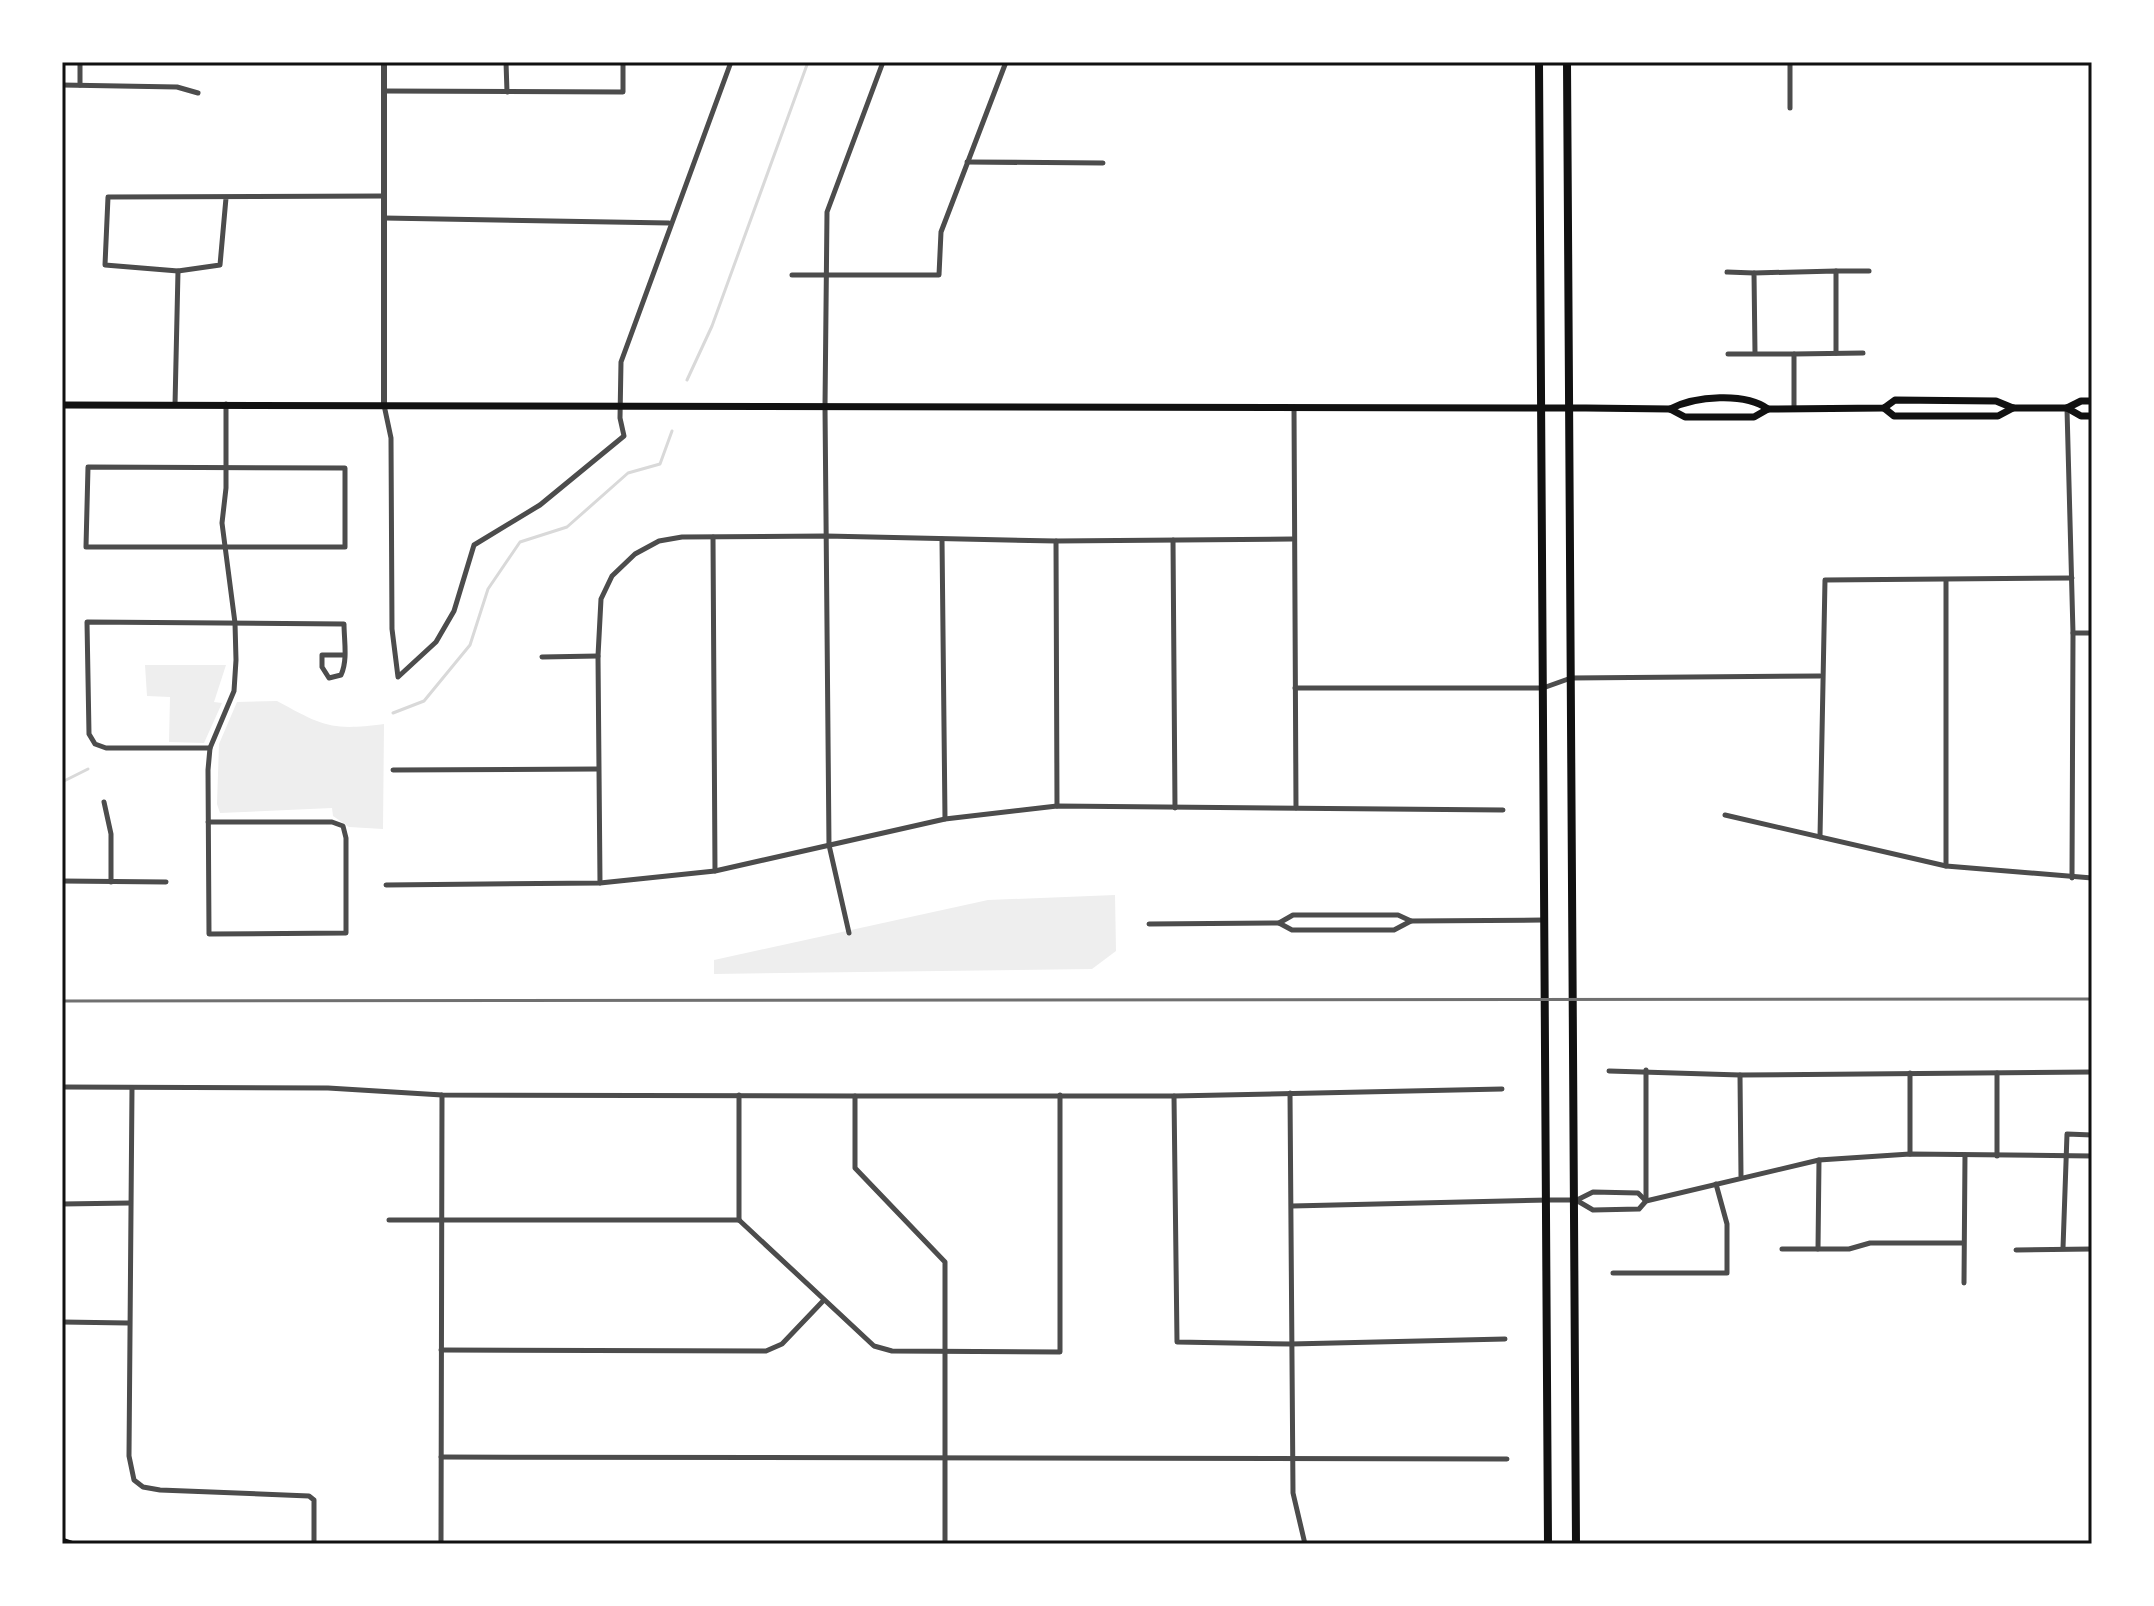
<svg xmlns="http://www.w3.org/2000/svg" width="2154" height="1606" font-family="Raleway,sans-serif">
	<rect width="100%" height="100%" fill="#fff"/>
	<!-- green -->
	<g fill="#eee">
		<polygon points="145,665 226,665 214,702 222,703 204,743 169,742 170,697 147,696"/>
		<path d="M277 701C323 726 331 731 384 724L383 829 349 827 333 816 332 808 220 813 217 804 219 744 237 702Z"/>
		<polygon points="1115,895 1116,951 1092,969 714,974 714,960 988,900"/>
	</g>
	<g fill="none" stroke-linecap="round" stroke-linejoin="round">
		<!-- stream -->
		<g stroke="#d9d9d9" stroke-width="3">
			<polyline points="687,380 712,326 808,62"/>
			<polyline points="393,713 424,701 470,645 488,589 520,542 567,527 628,473 660,464 672,431"/>
			<polyline points="62,782 88,769"/>
		</g>
		<!-- minor -->
		<g stroke="#4c4c4c" stroke-width="5">
			<polyline points="506,62 507,92"/>
			<polyline points="62,85 177,87 198,93"/>
			<polyline points="80,85 80,62"/>
			<polyline points="384,91 623,92 623,62"/>
			<polyline points="1790,108 1790,62"/>
			<polyline points="967,162 1103,163"/>
			<polyline points="226,198 220,265 178,271 105,265 108,197 384,196"/>
			<polyline points="384,218 669,223"/>
			<polyline points="1836,271 1869,271"/>
			<polyline points="1727,272 1754,273"/>
			<polyline points="792,275 939,275 941,232 1006,62"/>
			<polyline points="1755,353 1754,273 1836,271 1836,353"/>
			<polyline points="1728,354 1794,354"/>
			<polyline points="175,405 178,271"/>
			<polyline points="384,405 391,438 392,629 398,677 436,642 454,611 474,545 540,505 624,436 620,418 621,362 731,62"/>
			<polyline points="1294,407 1296,808"/>
			<polyline points="1794,408 1794,354 1863,353"/>
			<polyline points="2067,409 2073,633 2072,878"/>
			<polygon points="88,467 345,468 345,547 86,547"/>
			<polyline points="713,537 715,871"/>
			<polyline points="942,539 945,819"/>
			<polyline points="1173,540 1175,808"/>
			<polyline points="1056,541 1057,806"/>
			<polyline points="2073,633 2092,633"/>
			<polyline points="542,657 598,656"/>
			<polyline points="1295,688 1543,688 1571,678 1820,676"/>
			<path d="M210 748H106L95 744 89 734 87 622 344 624C344 640 348 660 341 675L329 678 322 667V655H344"/>
			<polyline points="393,770 598,769"/>
			<polyline points="104,802 111,834 111,882"/>
			<polyline points="1725,815 1946,866 2092,878"/>
			<polyline points="208,822 332,822 343,826 346,838 346,933 209,934 208,770 210,748 234,691 236,660 235,623 222,523 226,488 226,404"/>
			<polyline points="1820,837 1825,580 2072,578"/>
			<polyline points="1946,866 1946,580"/>
			<polyline points="62,881 166,882"/>
			<polyline points="600,883 598,656 601,599 612,576 635,554 659,541 682,537 826,536 1056,541 1292,539"/>
			<polyline points="386,885 600,883 715,871 945,819 1057,806 1503,810"/>
			<polyline points="1279,923 1292,930 1394,930 1411,921 1543,920"/>
			<polyline points="1149,924 1279,923 1293,915 1398,915 1411,921"/>
			<polyline points="849,933 829,845 825,407 827,212 883,62"/>
			<polyline points="1646,1070 1646,1201"/>
			<polyline points="1609,1071 1740,1075 2092,1072"/>
			<polyline points="1910,1073 1910,1154"/>
			<polyline points="1997,1073 1997,1156"/>
			<polyline points="1740,1075 1741,1176"/>
			<polyline points="62,1087 328,1088 442,1095 855,1096 1174,1096 1502,1089"/>
			<polyline points="132,1088 129,1456 134,1480 143,1487 160,1490 309,1496 314,1500 314,1544"/>
			<polyline points="1290,1093 1293,1493 1305,1544"/>
			<polyline points="739,1095 739,1220"/>
			<polyline points="855,1096 855,1168 945,1262 945,1544"/>
			<polyline points="1174,1096 1177,1342 1291,1344 1505,1339"/>
			<polyline points="1577,1200 1593,1192 1638,1193 1645,1200"/>
			<polyline points="62,1204 130,1203"/>
			<polyline points="1292,1206 1549,1200 1576,1200 1593,1210 1639,1209 1646,1201 1819,1160 1910,1154 2092,1156"/>
			<polyline points="389,1220 739,1220"/>
			<polyline points="739,1220 874,1346 892,1351 1060,1352 1060,1095"/>
			<polyline points="2063,1248 2067,1134 2092,1135"/>
			<polyline points="1782,1249 1849,1249 1870,1243 1963,1243"/>
			<polyline points="1818,1249 1819,1160"/>
			<polyline points="2016,1250 2092,1249"/>
			<polyline points="1613,1273 1727,1273 1727,1224 1716,1184"/>
			<polyline points="1964,1283 1965,1155"/>
			<polyline points="62,1322 128,1323"/>
			<polyline points="441,1350 766,1351 782,1344 823,1301"/>
			<polyline points="441,1457 1507,1459"/>
			<polyline points="441,1544 442,1095"/>
		</g>
		<!-- tertiary -->
		<polyline stroke="#4c4c4c" stroke-width="6" points="384,405 384,62"/>
		<!-- secondary -->
		<g stroke="#111" stroke-width="7">
			<polyline points="62,405 1586,408 1670,409 1685,417 1754,417 1768,409 1884,408 1895,400 1996,401 2013,408 2067,408 2081,401 2092,401"/>
			<polyline points="1884,408 1894,416 1998,416 2013,408"/>
			<polyline points="2067,408 2081,416 2092,416"/>
			<path d="M1670 409C1695 396 1745 392 1768 409"/>
			<polyline points="62,1541 71,1544"/>
		</g>
		<!-- primary -->
		<g stroke="#111" stroke-width="8">
			<polyline points="1539,62 1548,1544"/>
			<polyline points="1567,62 1576,1544"/>
		</g>
		<!-- rail -->
		<polyline stroke="#707070" stroke-width="3" points="62,1001 2092,999"/>
	</g>
	<!-- border -->
	<rect width="2154" height="1606" fill="none" stroke="#ffffff" stroke-width="128"/>
	<rect x="64" y="64" width="2026" height="1478" fill="none" stroke="#111" stroke-width="3"/>
</svg>
